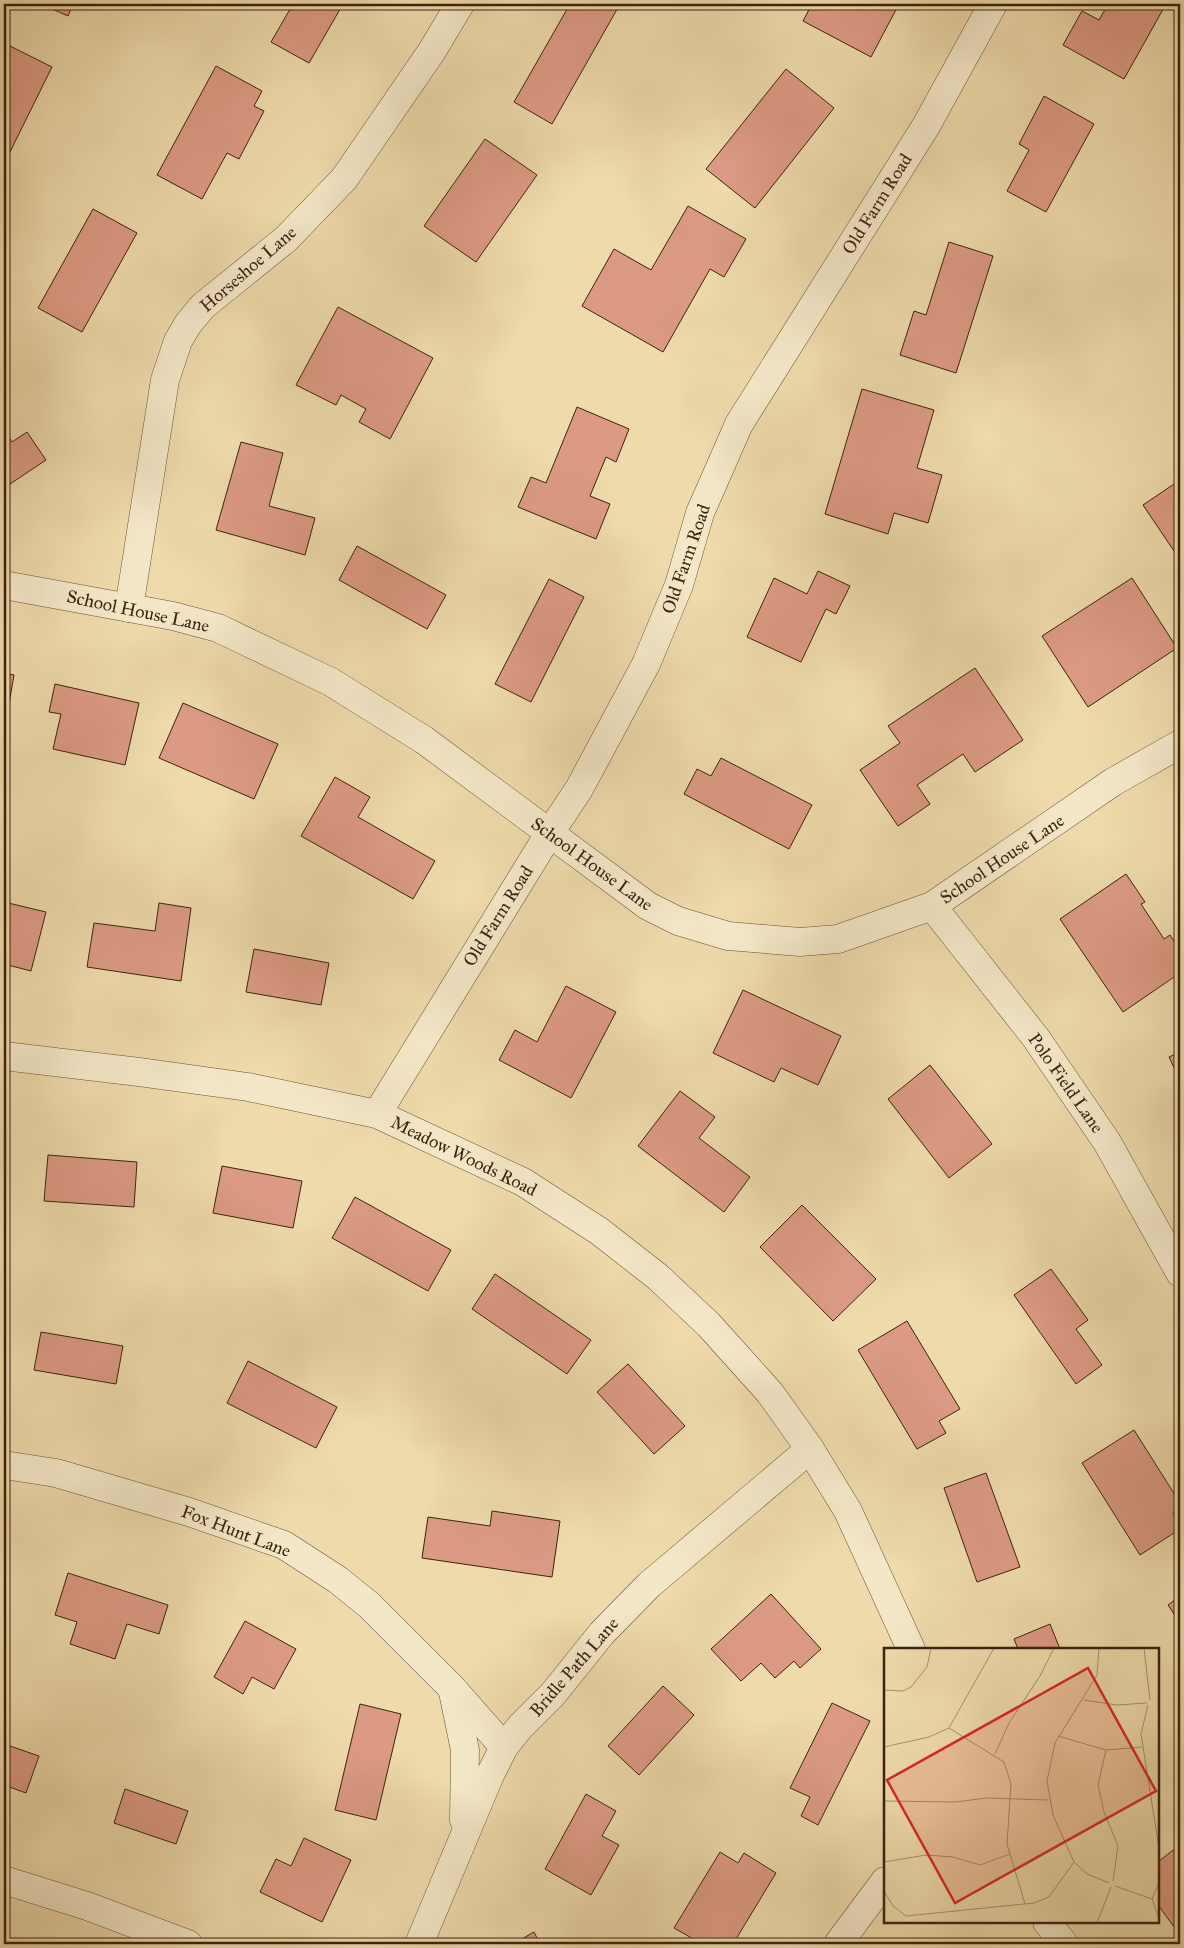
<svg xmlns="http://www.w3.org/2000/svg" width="1184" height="1948" font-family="'IM FELL Great Primer',serif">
	<rect width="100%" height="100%" fill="#eedaab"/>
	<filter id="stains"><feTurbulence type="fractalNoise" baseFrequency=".004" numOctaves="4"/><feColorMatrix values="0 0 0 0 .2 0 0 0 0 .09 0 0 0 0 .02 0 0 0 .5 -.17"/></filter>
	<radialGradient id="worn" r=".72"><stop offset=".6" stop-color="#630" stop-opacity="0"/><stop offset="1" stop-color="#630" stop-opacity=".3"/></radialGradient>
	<!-- building -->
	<g fill="#dc9a84" stroke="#3c230e">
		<polygon points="41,4 73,4 68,16"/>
		<polygon points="293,4 343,4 309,63 271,42"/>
		<polygon points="570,4 620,4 552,124 514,102"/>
		<polygon points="812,4 899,4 871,57 803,21"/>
		<polygon points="1108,4 1166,4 1124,79 1063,45 1082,11 1099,20"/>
		<polygon points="4,43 52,67 4,164"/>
		<polygon points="216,66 262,91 254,106 264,111 239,159 227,153 202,199 157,175"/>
		<polygon points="786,69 834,108 755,208 706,169"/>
		<polygon points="1044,96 1094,124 1046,212 1007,191 1029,150 1019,144"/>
		<polygon points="485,139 537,175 476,262 424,226"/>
		<polygon points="688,206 746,239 724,277 710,269 663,352 582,306 614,249 651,270"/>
		<polygon points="93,209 137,233 82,332 38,308"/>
		<polygon points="949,242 993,256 956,373 900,355 914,311 926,315"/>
		<polygon points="338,307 433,358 390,439 359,422 366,409 341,395 336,405 296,385"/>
		<polygon points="862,389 934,410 917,468 942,475 928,523 894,513 888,534 825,514"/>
		<polygon points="577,407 629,429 616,462 606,457 590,496 610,504 596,539 518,507 531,477 546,483"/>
		<polygon points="4,429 12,442 27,432 46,460 4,488"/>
		<polygon points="241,442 283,453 269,506 315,518 305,555 216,530"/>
		<polygon points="1180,480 1180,551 1176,554 1143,505"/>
		<polygon points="357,546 446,595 427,629 339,580"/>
		<polygon points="818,571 850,586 836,614 826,609 801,662 747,637 774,578 807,594"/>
		<polygon points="1132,578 1177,648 1088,707 1042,636"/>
		<polygon points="549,579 584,597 531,702 495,684"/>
		<polygon points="975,668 1023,740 975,772 963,754 917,785 930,804 898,826 860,770 900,743 888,726"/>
		<polygon points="4,673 14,675 4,733"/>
		<polygon points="55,684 139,703 125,765 53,749 61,714 49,712"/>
		<polygon points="183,703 278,744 254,799 159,758"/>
		<polygon points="721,758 812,805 789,849 684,794 697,769 711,776"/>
		<polygon points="335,777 370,797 358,817 435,861 413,899 301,836"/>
		<polygon points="1126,874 1145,902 1141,904 1164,939 1170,935 1180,950 1180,973 1123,1012 1060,919"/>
		<polygon points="4,902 46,912 31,971 4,964"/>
		<polygon points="159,903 191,908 181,981 87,967 94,923 155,931"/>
		<polygon points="254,949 329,963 321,1005 246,992"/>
		<polygon points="566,986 616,1012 571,1098 499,1060 515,1030 537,1042"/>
		<polygon points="743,990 841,1036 818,1085 781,1068 774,1082 713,1053"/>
		<polygon points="1180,1052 1180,1080 1169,1057"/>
		<polygon points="930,1065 992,1144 949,1178 888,1099"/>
		<polygon points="680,1091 715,1117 699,1138 750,1177 724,1212 638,1146"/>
		<polygon points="48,1155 137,1162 134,1207 44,1201"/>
		<polygon points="222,1166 302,1181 293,1228 213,1213"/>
		<polygon points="355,1197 451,1250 428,1291 332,1238"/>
		<polygon points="802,1205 876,1279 833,1321 760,1247"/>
		<polygon points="1051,1269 1088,1320 1076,1329 1102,1365 1076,1384 1014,1295"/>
		<polygon points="495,1274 591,1340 567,1374 472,1309"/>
		<polygon points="907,1321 960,1409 939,1421 946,1433 917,1449 858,1350"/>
		<polygon points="41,1332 123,1346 116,1384 34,1370"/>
		<polygon points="248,1361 337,1407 316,1448 227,1403"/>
		<polygon points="628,1364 685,1426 654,1454 597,1392"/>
		<polygon points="1134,1430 1180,1503 1180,1509 1173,1513 1180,1524 1180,1529 1140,1555 1082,1463"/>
		<polygon points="986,1473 1020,1567 977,1582 944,1488"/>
		<polygon points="492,1511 560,1521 552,1577 422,1558 428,1517 490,1526"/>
		<polygon points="68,1573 168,1605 159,1634 127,1624 115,1659 70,1644 77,1622 55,1615"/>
		<polygon points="771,1594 821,1649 800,1668 794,1661 775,1678 761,1663 741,1681 711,1649"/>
		<polygon points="1180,1596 1180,1623 1168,1605"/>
		<polygon points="245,1621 296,1649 274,1689 252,1677 243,1694 214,1677"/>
		<polygon points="1050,1624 1060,1649 1018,1649 1014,1639"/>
		<polygon points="663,1686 694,1715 639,1775 608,1746"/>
		<polygon points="832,1703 870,1721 818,1825 801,1816 810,1797 790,1788"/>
		<polygon points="360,1704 401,1714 376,1820 335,1810"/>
		<polygon points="4,1744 39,1756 26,1793 4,1785"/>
		<polygon points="125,1789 188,1811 176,1844 114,1823"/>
		<polygon points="586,1794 616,1811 602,1836 619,1845 591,1895 545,1869"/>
		<polygon points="304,1838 351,1860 322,1922 260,1892 276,1859 291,1866"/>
		<polygon points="1177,1847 1180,1851 1180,1935 1158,1905 1158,1862"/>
		<polygon points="720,1852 738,1863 744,1853 776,1873 733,1944 702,1944 674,1928"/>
		<polygon points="534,1932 540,1944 513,1944"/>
	</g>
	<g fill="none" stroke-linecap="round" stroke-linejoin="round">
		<defs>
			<g id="minor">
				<polyline points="4,585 173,616 218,628 331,682 424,740 648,906 678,921 728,936 800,942 838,939 932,906 1113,782 1180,744"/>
				<polyline points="129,608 165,380 178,341 188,324 203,306 286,239 344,179 432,51 460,4"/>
				<polyline points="932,906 1036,1038 1107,1142 1180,1273"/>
				<polyline points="4,1056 139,1072 248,1087 377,1114 523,1182 599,1231 658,1277 709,1325 770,1393 810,1449 848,1511 911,1649"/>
				<polyline points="377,1114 549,834 579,789 646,664 679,585 700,513 739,424 926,126 993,4"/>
				<polyline points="4,1465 56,1473 189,1512 284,1545 338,1580 369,1605 452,1688 504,1747"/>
				<polyline points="453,1692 465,1750 464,1820"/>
				<polyline points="4,1880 87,1906 188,1944"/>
				<polyline points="1047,1922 1064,1944"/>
				<polyline points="419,1944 490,1775 504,1747 520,1727 553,1694 602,1633 649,1585 810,1449"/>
				<polyline points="838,1944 885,1881"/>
			</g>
		</defs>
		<!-- minor casing -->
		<use href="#minor" stroke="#685135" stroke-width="29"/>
		<!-- minor -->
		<use href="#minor" stroke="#f4e7c8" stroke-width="28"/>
	</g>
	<g text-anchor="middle" stroke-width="4.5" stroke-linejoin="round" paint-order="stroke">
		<!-- street labels -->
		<g font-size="18" fill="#3c230e" stroke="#f4e7c8">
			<text transform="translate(877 204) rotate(-58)" y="6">Old Farm Road</text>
			<text transform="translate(248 269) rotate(-41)" y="6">Horseshoe Lane</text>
			<text transform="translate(686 559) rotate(-71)" y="6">Old Farm Road</text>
			<text transform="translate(138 611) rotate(12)" y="6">School House Lane</text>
			<text transform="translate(1002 859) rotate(-34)" y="6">School House Lane</text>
			<text transform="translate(592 864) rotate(36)" y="6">School House Lane</text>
			<text transform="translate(498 916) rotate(-58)" y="6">Old Farm Road</text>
			<text transform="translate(1066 1083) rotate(55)" y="6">Polo Field Lane</text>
			<text transform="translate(464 1156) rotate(26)" y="6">Meadow Woods Road</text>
			<text transform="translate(236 1531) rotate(21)" y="6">Fox Hunt Lane</text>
			<text transform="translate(574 1667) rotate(-49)" y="6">Bridle Path Lane</text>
		</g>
	</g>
	<!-- overview -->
	<g transform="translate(884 1648)">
		<rect width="275" height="275" fill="#eedaab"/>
		<path fill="none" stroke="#a7916c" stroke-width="1" d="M215 0 213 27 171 95 163 133 169 167 190 214 203 226 225 235M260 0 266 52M0 42 19 43 27 39 43 19 47 0M200 52 233 57 263 55M264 57 257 86 275 200M65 80 110 0M174 88 222 102 258 99M0 99 45 89 65 80 120 114 127 136 123 196 141 256M222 102 214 137 220 164 234 198 229 233M111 106 125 75 156 28 170 0M0 153 72 154 102 150 164 152M0 214 42 207 69 209 96 217 126 206M275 234 268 251 275 270M231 238 268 251M0 243 9 258 22 268 150 255 165 249 190 214M213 275 227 239"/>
		<path fill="#d62828" fill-opacity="0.15" stroke="#d62828" stroke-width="2.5" d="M204 20 272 143 71 255 3 132Z"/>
		<rect width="275" height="275" fill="none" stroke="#3c230e" stroke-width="2.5"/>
	</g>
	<!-- margin -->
	<rect width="1184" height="1948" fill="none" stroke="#eedaab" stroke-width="20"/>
	<rect x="5" y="5" width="1174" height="1938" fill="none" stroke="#3c230e" stroke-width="2.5"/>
	<rect x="10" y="10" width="1164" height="1928" fill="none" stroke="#3c230e"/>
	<rect width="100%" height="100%" filter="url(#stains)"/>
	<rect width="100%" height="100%" fill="url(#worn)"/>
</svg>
